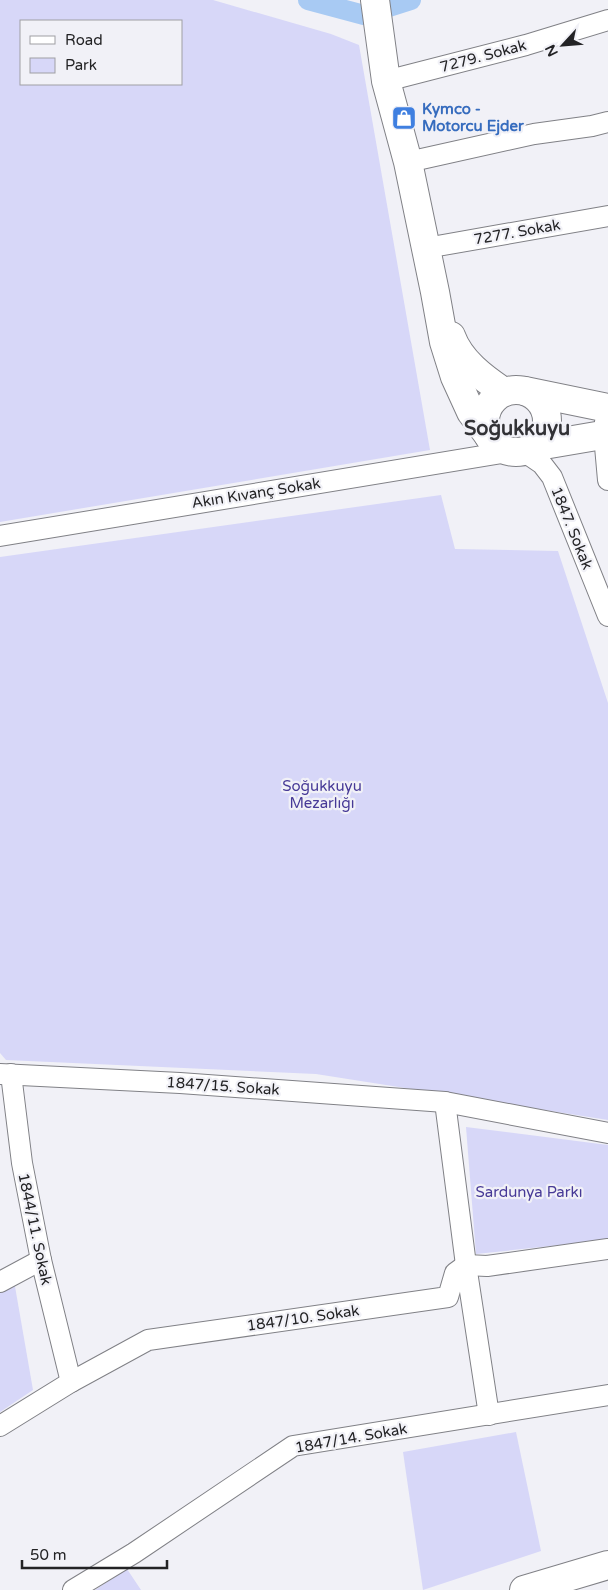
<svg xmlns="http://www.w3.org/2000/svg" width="608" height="1590" font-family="'Varela Round',sans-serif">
	<rect width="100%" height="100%" fill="#f1f1f7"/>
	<!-- green -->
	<g fill="#d7d7f8" fill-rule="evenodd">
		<path d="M0 0H213L331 34 359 45 430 450 0 522ZM21 21H181V84H21Z"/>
		<polygon points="441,495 455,549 558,551 608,703 608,1120 316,1074 6,1060 0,1053 0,557"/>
		<polygon points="466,1127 608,1145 608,1240 476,1254"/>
		<polygon points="13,1275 33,1390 0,1412 0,1284"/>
		<polygon points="516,1432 541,1551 423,1590 403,1452"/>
		<polygon points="127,1569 141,1590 95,1590"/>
	</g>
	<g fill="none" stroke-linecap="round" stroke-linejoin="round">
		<!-- canal -->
		<polyline stroke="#a8caf3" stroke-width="20" points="308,0 364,15 411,0"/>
		<defs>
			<g id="street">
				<polyline points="386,81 526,45 608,20"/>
				<polyline points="408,162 534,134 592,126 608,122"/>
				<polyline points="426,248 608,216"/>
				<polyline points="605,422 604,435 608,480"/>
				<polyline points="523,451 542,464 552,477 608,616"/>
				<polyline points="0,536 513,451"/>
				<polyline points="0,1074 180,1083 445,1102 608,1133"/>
				<polyline points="11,1074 22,1163 41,1260 71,1382"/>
				<polyline points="445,1102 466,1265 489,1415"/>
				<polyline points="0,1282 41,1260"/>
				<polyline points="0,1426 71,1382 148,1340 448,1297 455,1273 466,1265 487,1266 608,1249"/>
				<polyline points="73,1590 134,1553 293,1446 608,1395"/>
			</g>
			<g id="secondary">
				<polyline points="375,0 386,81 408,162 435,292 444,342 455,377 471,412 489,436"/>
				<path d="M451 336C460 361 483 378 504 392"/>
				<circle cx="516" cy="421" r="31"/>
				<polyline points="525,391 608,408"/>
				<polyline points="532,447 608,434"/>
			</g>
			<polyline id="primary" points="524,1590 608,1565"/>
		</defs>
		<!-- street casing -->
		<use href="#street" stroke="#808186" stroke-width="22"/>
		<!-- secondary casing -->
		<use href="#secondary" stroke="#808186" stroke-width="30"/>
		<!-- primary casing -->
		<use href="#primary" stroke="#808186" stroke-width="30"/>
		<!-- street -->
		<use href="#street" stroke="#fff" stroke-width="20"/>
		<!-- secondary -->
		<use href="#secondary" stroke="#fff" stroke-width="28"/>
		<!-- primary -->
		<use href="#primary" stroke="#fff" stroke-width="28"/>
	</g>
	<!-- icons -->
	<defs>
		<symbol id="shop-square" viewBox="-11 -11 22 22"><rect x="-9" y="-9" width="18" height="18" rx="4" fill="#3f7fe0" stroke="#f1f1f7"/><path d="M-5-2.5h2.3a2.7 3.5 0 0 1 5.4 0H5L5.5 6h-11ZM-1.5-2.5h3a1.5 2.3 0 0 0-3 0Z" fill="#fff"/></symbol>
	</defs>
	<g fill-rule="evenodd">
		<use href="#shop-square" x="390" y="104" width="28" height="28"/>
	</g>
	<g text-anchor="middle" stroke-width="4.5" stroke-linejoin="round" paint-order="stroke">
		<!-- street labels -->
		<g font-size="15" fill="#232325" stroke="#f1f1f7">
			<text transform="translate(483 56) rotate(-15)" y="5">7279. Sokak</text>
			<text transform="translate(517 232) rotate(-10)" y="5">7277. Sokak</text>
			<text transform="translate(256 493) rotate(-9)" y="5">Akın Kıvanç Sokak</text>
			<text transform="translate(572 528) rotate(68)" y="5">1847. Sokak</text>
			<text transform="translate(223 1086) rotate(4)" y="5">1847/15. Sokak</text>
			<text transform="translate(35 1229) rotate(78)" y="5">1844/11. Sokak</text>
			<text transform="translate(303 1318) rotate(-8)" y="5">1847/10. Sokak</text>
			<text transform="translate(351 1438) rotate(-10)" y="5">1847/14. Sokak</text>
		</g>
		<!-- shop labels -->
		<g font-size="15" font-weight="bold" fill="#366cbe" stroke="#f1f1f7" text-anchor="start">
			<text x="422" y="114">Kymco -<tspan x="422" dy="17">Motorcu Ejder</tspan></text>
		</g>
		<!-- park labels -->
		<g font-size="15" fill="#473a97" stroke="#f1f1f7">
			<text x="322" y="791">Soğukkuyu<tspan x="322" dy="17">Mezarlığı</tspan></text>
			<text x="529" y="1197">Sardunya Parkı</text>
		</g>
		<!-- district labels -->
		<g font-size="20" font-weight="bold" fill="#323236" stroke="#f1f1f7">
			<text x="517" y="435">Soğukkuyu</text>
		</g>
	</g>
	<!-- legend -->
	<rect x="20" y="20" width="162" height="65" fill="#f1f1f7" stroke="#9f9fa3"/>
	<rect x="30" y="36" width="25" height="8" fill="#ffffff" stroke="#9f9fa3"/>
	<text x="65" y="45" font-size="15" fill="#232325">Road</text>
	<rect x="30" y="58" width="25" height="15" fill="#d7d7f8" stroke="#9f9fa3"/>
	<text x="65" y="70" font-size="15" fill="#232325">Park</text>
	<!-- north arrow -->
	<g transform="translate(563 45) rotate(244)" stroke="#f1f1f7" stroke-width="4" paint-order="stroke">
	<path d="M0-4L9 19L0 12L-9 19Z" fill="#232325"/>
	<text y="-8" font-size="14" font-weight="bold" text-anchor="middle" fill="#232325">N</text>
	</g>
	<!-- scale -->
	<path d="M22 1560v8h145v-8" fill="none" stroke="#232325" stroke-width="2.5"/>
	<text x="30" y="1560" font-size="15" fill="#232325" stroke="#f1f1f7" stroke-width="4" paint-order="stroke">50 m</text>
</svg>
